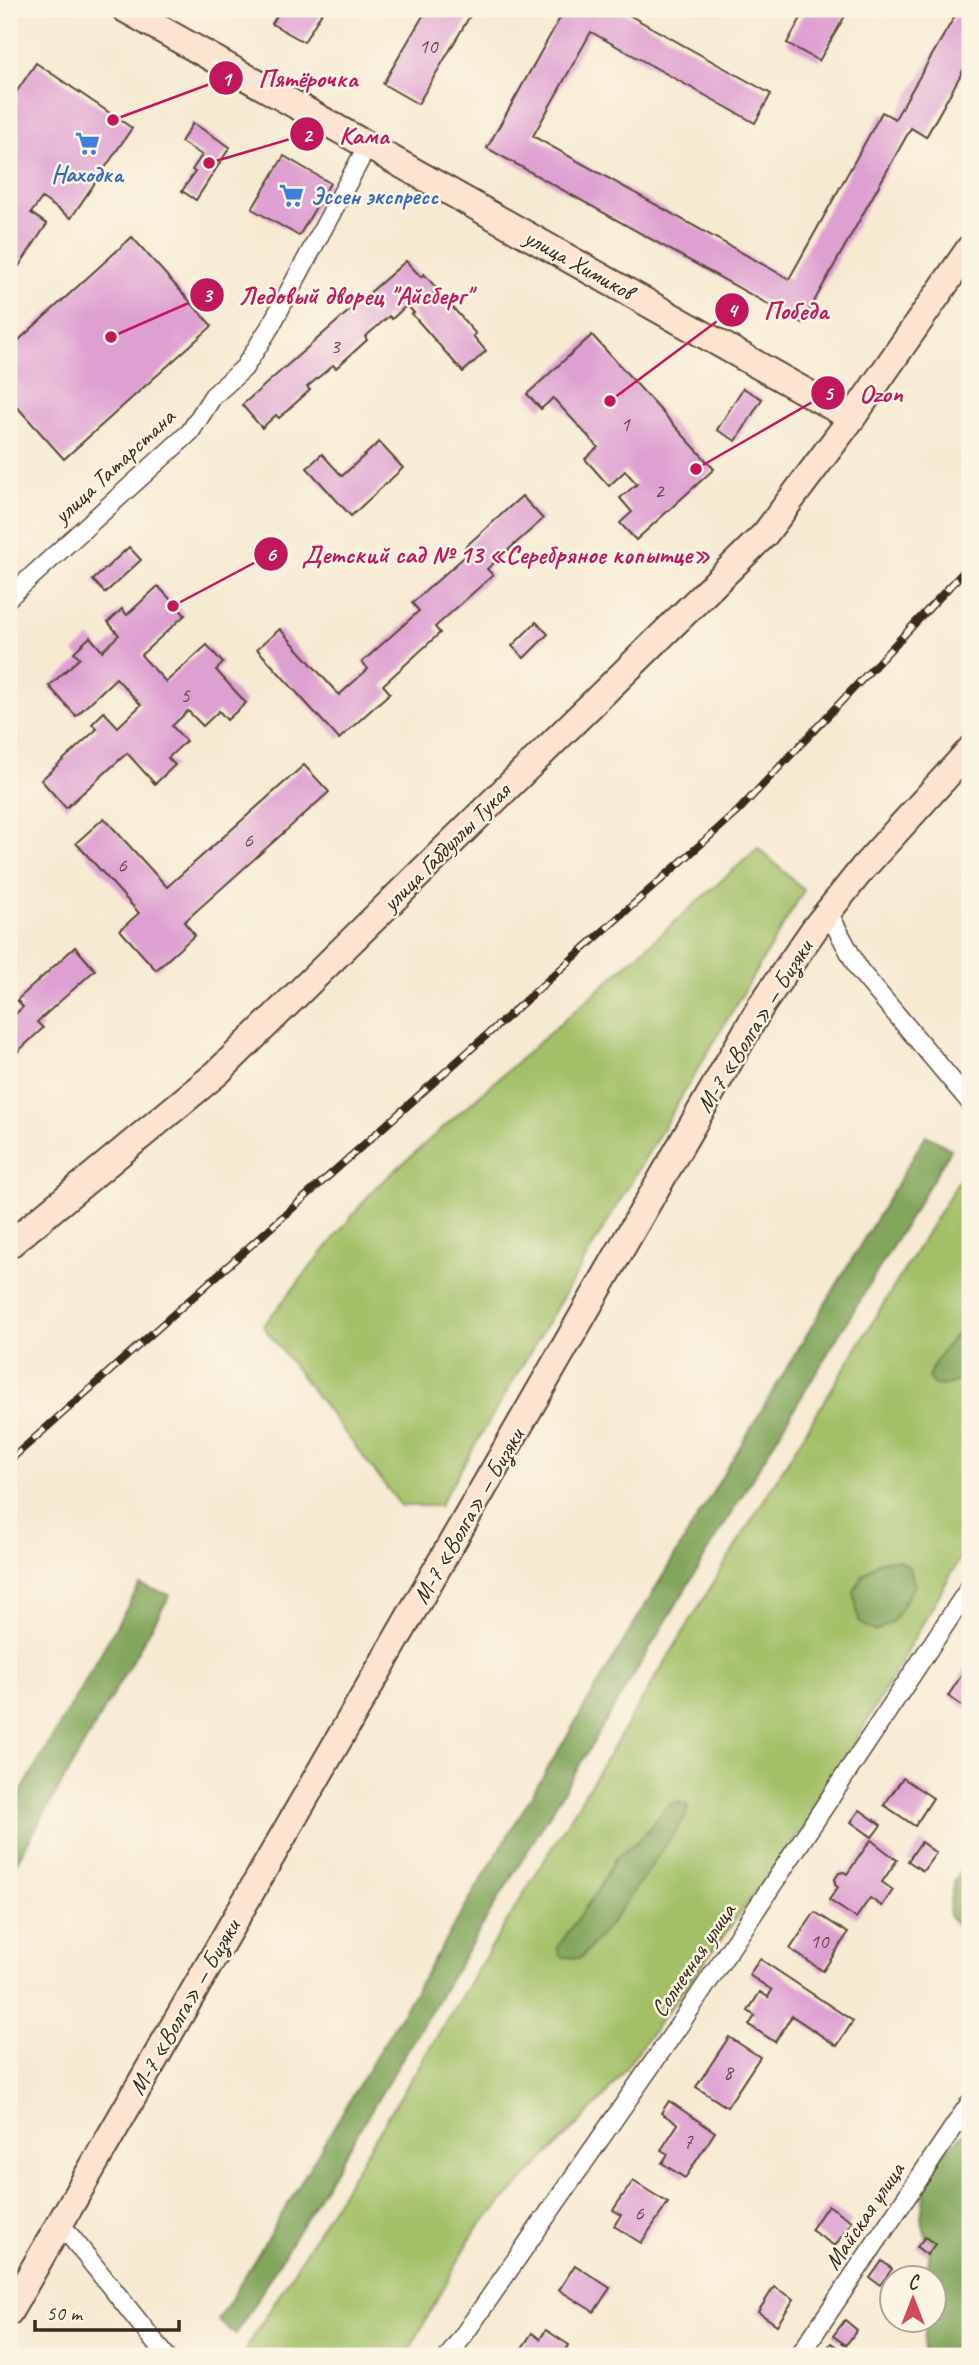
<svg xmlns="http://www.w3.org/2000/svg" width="979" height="2365" font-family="Caveat,sans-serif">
	<rect width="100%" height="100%" fill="#fcf5e5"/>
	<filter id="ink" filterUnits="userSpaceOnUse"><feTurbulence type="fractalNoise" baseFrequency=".0143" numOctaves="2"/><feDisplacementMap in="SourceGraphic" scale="14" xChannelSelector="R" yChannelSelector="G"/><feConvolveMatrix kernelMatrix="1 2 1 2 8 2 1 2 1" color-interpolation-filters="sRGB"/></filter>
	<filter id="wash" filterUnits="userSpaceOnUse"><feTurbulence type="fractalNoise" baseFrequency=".00686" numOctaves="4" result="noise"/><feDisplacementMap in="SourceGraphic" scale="28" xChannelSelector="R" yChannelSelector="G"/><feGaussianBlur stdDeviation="1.57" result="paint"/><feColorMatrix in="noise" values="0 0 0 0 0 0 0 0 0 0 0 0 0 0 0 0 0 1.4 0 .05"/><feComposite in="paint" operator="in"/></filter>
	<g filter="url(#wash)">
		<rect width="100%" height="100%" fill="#f7ead3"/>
		<!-- green -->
		<g fill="#a3c068" stroke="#6f7543" stroke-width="2">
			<polygon points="758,848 804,890 439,1506 401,1506 263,1326 374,1189"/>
			<polygon points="970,1162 970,1541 813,1815 604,2097 476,2229 406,2356 242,2356"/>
		</g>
		<!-- forest -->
		<g fill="#82a65c" stroke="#5e683d" stroke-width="2">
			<polygon points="926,1135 951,1149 236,2334 218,2321"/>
			<path d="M970 1311C970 1340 977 1391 934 1385L928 1378C936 1351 961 1336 970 1311Z"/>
			<polygon points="899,1560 908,1566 915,1584 893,1621 875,1632 859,1622 854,1592 863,1575 879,1561"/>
			<polygon points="140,1585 170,1595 9,1875 9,1813"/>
			<polygon points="677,1802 688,1806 686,1816 612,1922 581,1958 561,1957 557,1948 600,1887 615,1859 642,1837 668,1805"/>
			<path d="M970 1862V1943L949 1915C950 1893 952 1876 970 1862Z"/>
			<polygon points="970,2127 970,2356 923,2356 926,2320 934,2320 934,2278 926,2277 930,2251 921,2217 926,2182 944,2152"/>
		</g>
		<g id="blocks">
			<!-- building -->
			<g fill="#de9fd1">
				<polygon points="281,9 324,9 304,42 272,24"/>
				<polygon points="427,9 474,9 418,104 383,84"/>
				<polygon points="565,9 618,9 771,94 755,123 591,32 533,136 789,279 882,112 895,119 959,9 970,9 970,58 926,137 911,128 802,323 487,148"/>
				<polygon points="806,9 849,9 819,61 787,43"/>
				<polygon points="36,63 132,128 71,218 42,198 31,213 47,224 17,269 9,263 9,103"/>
				<polygon points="193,123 230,147 196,200 182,191 195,172 192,170 202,155 181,142"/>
				<polygon points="284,156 330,183 299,236 252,209"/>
				<polygon points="132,237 212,326 64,459 9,398 9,349"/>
				<polygon points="406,261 421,277 424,274 438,290 434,293 445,305 448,302 476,334 473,336 486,351 463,372 412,314 414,313 407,305 392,319 389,316 365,337 367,340 336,368 333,365 307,387 310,390 279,418 276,415 262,428 242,405"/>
				<polygon points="592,335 714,469 636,540 620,523 632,512 620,498 637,484 625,471 609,486 585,459 598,447 553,398 541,409 527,394"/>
				<polygon points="743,388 762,399 736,441 717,430"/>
				<polygon points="379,442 403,468 351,516 307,468 322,454 342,476"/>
				<polygon points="522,496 543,519 487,569 493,575 435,627 440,633 383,685 390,693 339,739 257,649 280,629 339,695 368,669 362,662 419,611 412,603 470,552 465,547"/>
				<polygon points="129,547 141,560 105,593 93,580"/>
				<polygon points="158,586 185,615 141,655 166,682 207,645 223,663 216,670 246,703 227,720 219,711 203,726 188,711 172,726 186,741 168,758 175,765 155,784 127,753 66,808 41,780 97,729 92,724 104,712 118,727 141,705 116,678 76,716 49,686 80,658 74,652 90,637 102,651 119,635 108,622 122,609 127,615"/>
				<polygon points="536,622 548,634 524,658 512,646"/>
				<polygon points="304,765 329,792 184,922 195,935 156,970 120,930 139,913 76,843 104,818 167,887"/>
				<polygon points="75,947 95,970 37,1022 43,1028 9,1060 9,1020 23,1007 17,1000"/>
				<polygon points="966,1668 970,1670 970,1711 948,1696"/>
				<polygon points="903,1778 933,1798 915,1826 884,1805"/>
				<polygon points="860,1810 881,1825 872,1837 851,1822"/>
				<polygon points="871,1840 897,1860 882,1882 893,1890 882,1906 870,1898 856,1918 829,1900 838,1887 835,1885 835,1879 839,1873 844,1872 847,1874"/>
				<polygon points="921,1842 936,1853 923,1871 908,1861"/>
				<polygon points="815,1912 848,1933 823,1971 790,1949"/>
				<polygon points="760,1959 853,2021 837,2046 792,2016 775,2042 749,2025 755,2016 748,2011 760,1992 768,1997 772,1990 749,1975"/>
				<polygon points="729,2037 760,2057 727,2107 696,2087"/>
				<polygon points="669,2101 715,2132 685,2178 662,2163 668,2154 661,2150 678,2124 661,2113"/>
				<polygon points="633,2181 668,2203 641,2243 614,2226 621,2215 613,2210"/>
				<polygon points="828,2205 852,2221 835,2246 811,2230"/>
				<polygon points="925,2237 935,2244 927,2255 917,2247"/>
				<polygon points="882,2261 892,2269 880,2285 870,2278"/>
				<polygon points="575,2265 610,2288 594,2312 559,2290"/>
				<polygon points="774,2287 794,2299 777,2325 758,2312"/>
				<polygon points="845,2320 857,2330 846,2345 833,2336"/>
				<polygon points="546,2330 569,2345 562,2356 528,2356 520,2351 532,2333 540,2339"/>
				<polygon points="831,2343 850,2356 824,2356 822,2355"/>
			</g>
		</g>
	</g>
	<g filter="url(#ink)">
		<use href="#blocks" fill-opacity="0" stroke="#574739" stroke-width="2"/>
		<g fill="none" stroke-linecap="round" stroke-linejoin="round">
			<defs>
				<g id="street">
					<polyline points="9,597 190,432 213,396 244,368 270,327 368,145"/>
					<polyline points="828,912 859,970 970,1102"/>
					<polyline points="60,2223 166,2356"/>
					<polyline points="449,2356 680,2024 970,1587"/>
					<polyline points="799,2356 970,2103"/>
				</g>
				<g id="secondary">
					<polyline points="125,9 852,418"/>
					<polyline points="9,1245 217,1073 765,534 852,418 970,248"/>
					<polyline points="9,2312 761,1006 815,928 863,868 970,750"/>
				</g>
			</defs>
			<!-- street casing -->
			<use href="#street" stroke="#574739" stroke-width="21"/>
			<!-- secondary casing -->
			<use href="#secondary" stroke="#574739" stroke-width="30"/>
			<!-- street -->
			<use href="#street" stroke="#fff" stroke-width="18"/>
			<!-- secondary -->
			<use href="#secondary" stroke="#fde4d1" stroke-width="26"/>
			<defs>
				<polyline id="rail" points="9,1461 738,811 970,565"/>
			</defs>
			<!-- rail casing -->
			<use href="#rail" stroke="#3b2a1e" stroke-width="8"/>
			<!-- rail -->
			<use href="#rail" stroke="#fcf5e5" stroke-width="5" stroke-dasharray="16" stroke-linecap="butt"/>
		</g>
	</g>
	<!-- icons -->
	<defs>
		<symbol id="supermarket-bare" viewBox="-9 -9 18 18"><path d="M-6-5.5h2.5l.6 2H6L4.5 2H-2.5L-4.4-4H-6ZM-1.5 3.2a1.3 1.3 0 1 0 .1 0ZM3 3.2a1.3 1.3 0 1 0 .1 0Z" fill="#3f7fe0" stroke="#fcf5e5" stroke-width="2.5" paint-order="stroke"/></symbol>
	</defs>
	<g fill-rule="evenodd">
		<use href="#supermarket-bare" x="70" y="126" width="35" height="35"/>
		<use href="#supermarket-bare" x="274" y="178" width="35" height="35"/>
	</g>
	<g text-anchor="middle" stroke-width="5" stroke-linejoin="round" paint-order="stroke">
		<!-- number labels -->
		<g font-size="21" fill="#64474b">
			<text x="428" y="53">10</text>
			<text x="335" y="353">3</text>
			<text x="625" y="431">1</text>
			<text x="659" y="498">2</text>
			<text x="185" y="702">5</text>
			<text x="248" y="847">6</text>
			<text x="122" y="872">6</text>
			<text x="819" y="1948">10</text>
			<text x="728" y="2079">8</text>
			<text x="688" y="2148">7</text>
			<text x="639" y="2220">6</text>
		</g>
		<!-- shop labels -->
		<g font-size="24" font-weight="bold" fill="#366cbe" stroke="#fcf5e5">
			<text x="87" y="182">Находка</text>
			<text x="311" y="204" text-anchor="start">Эссен экспресс</text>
		</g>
		<!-- street labels -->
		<g font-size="24" fill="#3b2a1e" stroke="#fcf5e5">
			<text transform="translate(579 264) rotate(29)" y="8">улица Химиков</text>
			<text transform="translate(114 466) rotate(-43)" y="8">улица Татарстана</text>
			<text transform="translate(446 847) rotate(-45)" y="8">улица Габдуллы Тукая</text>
			<text transform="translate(754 1026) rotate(-58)" y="8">М-7 «Волга» — Бизяки</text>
			<text transform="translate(468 1516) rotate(-60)" y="8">М-7 «Волга» — Бизяки</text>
			<text transform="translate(693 1960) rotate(-56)" y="8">Солнечная улица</text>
			<text transform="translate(184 2007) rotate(-60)" y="8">М-7 «Волга» — Бизяки</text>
			<text transform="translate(864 2216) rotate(-56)" y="8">Майская улица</text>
		</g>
	</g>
	<!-- callouts -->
	<path fill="none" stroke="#c2185b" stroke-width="2.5" d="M113 120L226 78M209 163L307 134M111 337L207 295M610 401L732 310M696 469L828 393M173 606L271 554"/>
	<g fill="#c2185b" stroke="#fcf5e5" stroke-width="2.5">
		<circle cx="113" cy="120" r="7"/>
		<circle cx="209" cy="163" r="7"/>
		<circle cx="111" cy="337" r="7"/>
		<circle cx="610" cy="401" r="7"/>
		<circle cx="696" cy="469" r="7"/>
		<circle cx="173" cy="606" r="7"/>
		<circle cx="226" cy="78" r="18"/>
		<circle cx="307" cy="134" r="18"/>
		<circle cx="207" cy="295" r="18"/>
		<circle cx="732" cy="310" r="18"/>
		<circle cx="828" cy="393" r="18"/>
		<circle cx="271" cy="554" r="18"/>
	</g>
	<g font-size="21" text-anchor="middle" font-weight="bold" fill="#fff">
		<text x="226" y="86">1</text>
		<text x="307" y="142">2</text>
		<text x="207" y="302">3</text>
		<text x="732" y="317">4</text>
		<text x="828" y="400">5</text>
		<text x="271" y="561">6</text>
	</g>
	<g font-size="26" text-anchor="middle" font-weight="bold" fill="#c2185b" stroke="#fcf5e5" stroke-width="5" stroke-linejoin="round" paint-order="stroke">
		<text x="308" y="87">Пятёрочка</text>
		<text x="364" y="144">Кама</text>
		<text x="355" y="304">Ледовый дворец "Айсберг"</text>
		<text x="796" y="319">Победа</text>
		<text x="881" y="402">Ozon</text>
		<text x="506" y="563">Детский сад № 13 «Серебряное копытце»</text>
	</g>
	<!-- margin -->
	<rect width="979" height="2365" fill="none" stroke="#fcf5e5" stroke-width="35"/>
	<!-- north arrow -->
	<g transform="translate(913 2299)"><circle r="33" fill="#fcf5e5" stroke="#afa495" stroke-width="2"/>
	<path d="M0-5L12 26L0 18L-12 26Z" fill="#d1495b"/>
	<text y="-10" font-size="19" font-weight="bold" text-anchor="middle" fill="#3b2a1e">С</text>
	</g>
	<!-- scale -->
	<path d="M35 2320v10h144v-10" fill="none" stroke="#3b2a1e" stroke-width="3.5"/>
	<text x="46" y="2320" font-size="21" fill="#3b2a1e" stroke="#fcf5e5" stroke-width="5" paint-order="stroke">50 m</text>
</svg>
